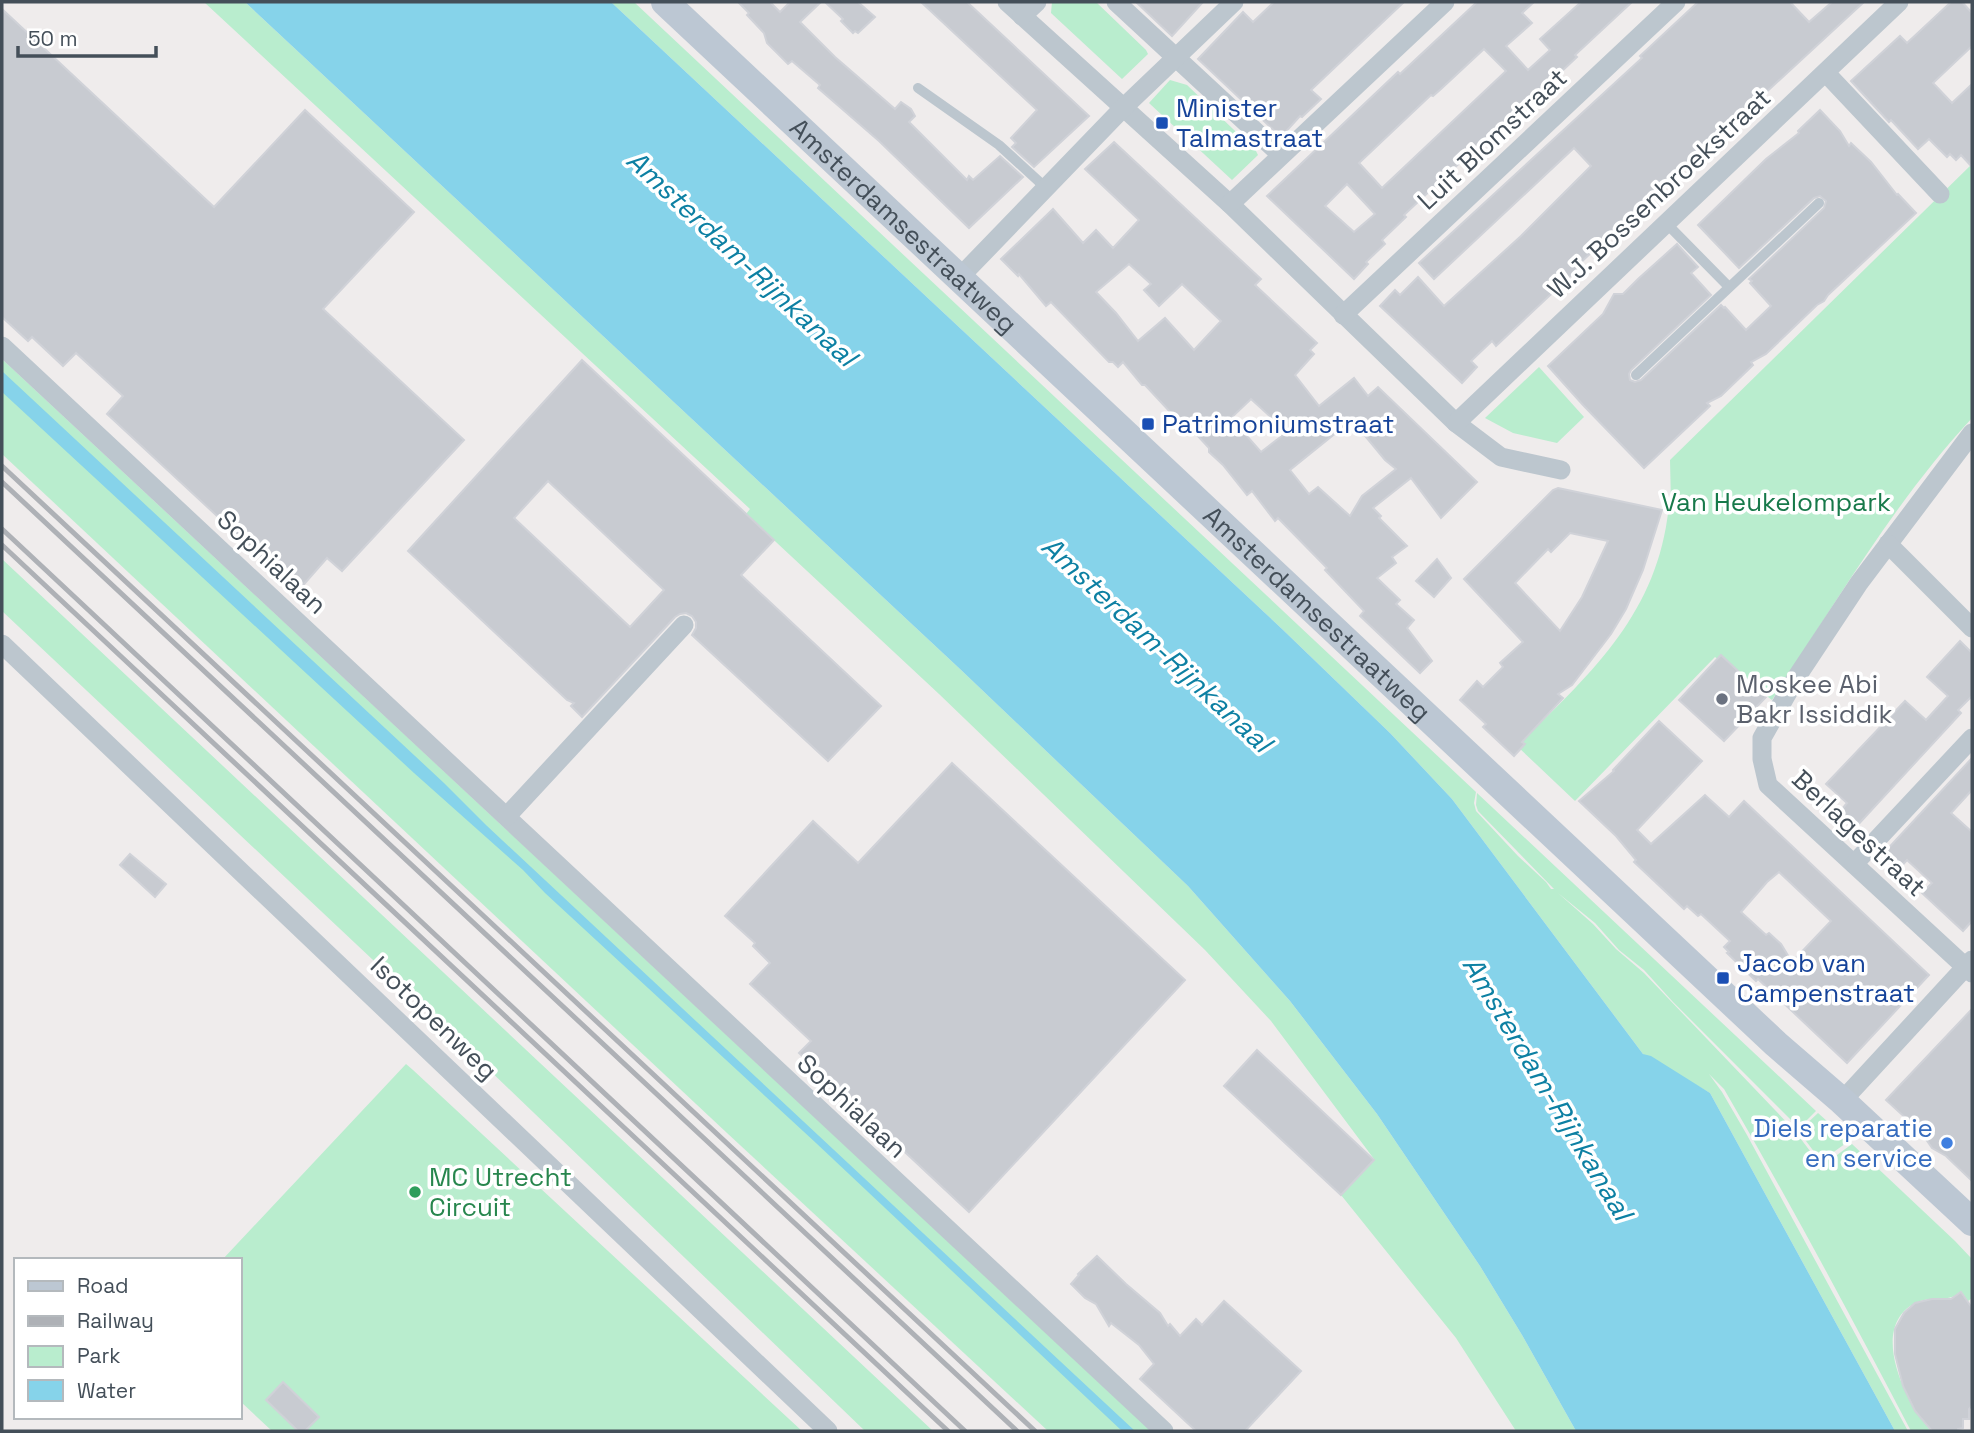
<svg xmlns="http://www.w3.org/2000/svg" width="1974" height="1433" font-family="'Space Grotesk',sans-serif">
	<rect width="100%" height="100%" fill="#efecec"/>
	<!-- green -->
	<g fill="#b9edce">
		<polygon points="204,2 245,2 960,669 1188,886 1290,1001 1377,1114 1480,1266 1522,1335 1576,1431 1516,1431 1456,1338 1341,1195 1374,1159 1271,1021 1205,950 939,694 746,514 750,509"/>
		<path d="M611 2H634L1476 792 1474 803 1476 811 1518 856 1546 882 1551 889H1554L1478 811 1476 805 1477 793 1816 1111 1799 1128 1673 1002 1644 970 1619 950 1595 923 1558 893 1593 924 1616 949 1644 973 1794 1130 1820 1164 1837 1155 1852 1144 1955 1241 1972 1259V1298L1968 1301 1961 1291C1958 1293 1955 1296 1952 1297 1941 1301 1929 1296 1915 1303 1868 1328 1906 1403 1931 1431H1911C1851 1316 1789 1201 1724 1089L1709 1074 1722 1092 1747 1135 1908 1431H1895L1710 1093 1643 1054 1452 799 1390 733 1281 628Z"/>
		<polygon points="1052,2 1096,2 1146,50 1148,54 1122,79 1051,13"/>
		<polygon points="1170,80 1187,85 1256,151 1258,155 1232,180 1149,103"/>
		<path d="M1972 164V418C1894 502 1835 604 1772 700L1715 657 1575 801 1517 746C1590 674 1659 614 1669 504H1671L1670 460Z"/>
		<polygon points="2,359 1151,1431 1048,1431 727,1133 2,454"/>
		<polygon points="1539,367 1584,417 1557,443 1513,433 1485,418"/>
		<polygon points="2,559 933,1431 865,1431 457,1039 2,611"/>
		<polygon points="406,1064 413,1070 802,1431 272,1431 240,1401 240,1260 222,1260"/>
		<polygon points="1818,1113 1849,1141 1821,1161 1800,1133 1800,1130"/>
	</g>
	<!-- water -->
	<g fill="#86d3ea">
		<polygon points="245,2 611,2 1281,628 1390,733 1452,799 1643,1054 1651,1056 1710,1093 1895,1431 1576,1431 1522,1335 1480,1266 1377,1114 1290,1001 1188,886 960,669"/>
		<polygon points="2,371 444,783 486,825 1135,1431 1122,1431 816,1143 545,893 523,870 414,773 15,404 2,392"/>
	</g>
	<!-- building -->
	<g fill="#c8cbd1" stroke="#d0d2d8" stroke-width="2" fill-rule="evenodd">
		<polygon points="738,2 770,2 780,12 790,2 821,2 800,22 835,57 895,109 901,102 911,109 915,116 909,122 967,180 969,176 973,180 1000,156 1023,177 969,228 879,141 818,88 820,85 792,61 788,64 767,43 764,33 747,15 749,13"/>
		<polygon points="825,2 858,2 875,17 858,33 855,31 853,33 841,21 843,19"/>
		<polygon points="921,2 967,2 1089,116 1034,167 1012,147 1016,143 1011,138 1037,110"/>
		<polygon points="1136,2 1203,2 1172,36"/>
		<polygon points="1274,2 1404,2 1311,90 1321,99 1302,117 1300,116 1281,137 1198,59 1243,12 1253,22"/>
		<path d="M1477 2H1534L1522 13 1532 23 1506 46 1528 70 1550 50 1540 39 1581 2H1632L1575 55 1577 57 1530 101 1528 99 1404 215 1406 217 1382 240 1385 244 1366 262 1368 264 1354 279 1267 196 1398 72 1400 74ZM1484 49 1506 71 1382 188 1359 163 1431 95 1433 96 1441 89ZM1347 184 1375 214 1354 232 1325 206Z"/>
		<polygon points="1698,2 1790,2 1809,22 1832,2 1864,2 1748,109 1746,108 1661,187 1660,186 1641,204 1642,205 1577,266 1579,268 1496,346 1492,341 1471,361 1477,367 1462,383 1380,306 1395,290 1400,295 1418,277 1444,306 1521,236 1591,166 1574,148 1434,279 1419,263 1642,58 1640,56"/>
		<polygon points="1951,2 1962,2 1972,13 1972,46 1933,83 1952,103 1972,84 1972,167 1961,155 1956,160 1950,154 1947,157 1929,139 1918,149 1891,120 1889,122 1851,81 1900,36 1907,43"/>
		<polygon points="2,9 214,207 305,110 414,212 323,309 464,440 342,571 327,558 298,591 107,414 123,396 76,353 63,366 32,337 28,341 2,317"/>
		<polygon points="1820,110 1840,131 1849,146 1851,143 1871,162 1897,195 1898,194 1916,213 1828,295 1824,301 1817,305 1766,354 1751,362 1753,365 1721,396 1707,403 1710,406 1644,468 1583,405 1548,366 1603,314 1614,294 1623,294 1638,279 1677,244 1698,267 1691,273 1711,295 1631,370 1629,374 1630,380 1635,382 1641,380 1721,305 1724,308 1725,307 1746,330 1771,306 1750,283 1752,281 1749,279 1824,208 1826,201 1820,196 1814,198 1739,268 1698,225 1766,159 1799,133 1798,131"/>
		<path d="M1114 142 1261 279 1255 285 1317 343 1310 350 1314 354 1295 375 1319 406 1354 378 1368 396 1378 387 1477 482 1441 518 1411 478 1373 508 1381 516 1379 518 1407 546 1392 557 1396 563 1377 578 1400 600 1396 604 1414 620 1407 628 1432 661 1420 673 1360 616 1364 611 1325 570 1327 568 1278 518 1275 521 1252 491 1247 495 1223 465 1209 452V448L1196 434 1172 414 1145 385H1142L1123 362 1118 367 1113 362H1109L1051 302 1046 306 1019 274 1018 276 1001 259 1053 209 1083 243 1096 230 1113 248 1139 220 1085 169ZM1129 264 1151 284 1144 290 1159 306 1182 284 1221 321 1194 350 1165 318 1138 341 1116 313 1096 292ZM1251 399 1287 432 1261 452 1231 418ZM1352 420 1385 460 1396 469 1362 496 1350 516 1318 487 1309 494 1290 470Z"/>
		<path d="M582 360 774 540 741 575 881 706 828 761 692 635 696 628V622L692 616 686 613 680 614 675 617 582 717 571 706 574 703 567 700 408 551ZM548 481 664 590 630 627 514 518Z"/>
		<path d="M1558 488 1662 510 1643 570 1626 609 1611 634 1572 685 1558 694 1563 698 1522 742 1525 744 1514 756 1483 727 1486 724 1460 700 1477 681 1483 687 1503 667 1500 663 1523 642 1464 579 1553 490ZM1570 533 1608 541 1582 597 1560 631 1515 583 1548 549 1551 552Z"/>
		<polygon points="1437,559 1451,578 1434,597 1416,581"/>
		<polygon points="1960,641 1972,653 1972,696 1958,710 1961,713 1854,829 1838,814 1847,803 1826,784 1905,701 1926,720 1948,696 1927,677"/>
		<polygon points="1721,655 1766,697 1724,741 1679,700"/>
		<path d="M1659 721 1702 761 1637 830 1651 844 1705 795 1729 817 1744 801 1929 975 1847 1063 1758 979 1756 981 1727 953 1729 952 1724 947 1730 941 1701 914 1698 916 1687 906 1684 909 1634 862 1636 860 1616 836 1579 801 1614 771 1613 770ZM1779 872 1831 921 1792 962 1781 944 1769 933 1766 935 1741 912 1767 882Z"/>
		<polygon points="1972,758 1972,790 1951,813 1972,832 1972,921 1963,931 1922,893 1932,883 1907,860 1898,870 1882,855"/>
		<polygon points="952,763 1185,980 969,1212 799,1053 811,1041 750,984 770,963 753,946 755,943 725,916 813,821 858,863"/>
		<polygon points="130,854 166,884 155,897 120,865"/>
		<polygon points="1972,1009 1972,1181 1946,1156 1932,1148 1921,1132 1886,1100"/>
		<polygon points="1257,1050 1374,1160 1341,1195 1224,1086"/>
		<polygon points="1097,1256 1126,1284 1160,1313 1168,1326 1170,1324 1180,1336 1196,1319 1202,1325 1224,1301 1301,1371 1245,1431 1196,1431 1140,1379 1154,1364 1139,1345 1111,1323 1109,1326 1096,1304 1085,1298 1071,1284 1079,1275 1078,1274"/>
		<polygon points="1961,1292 1972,1308 1972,1405 1969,1409 1969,1419 1963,1419 1963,1428 1958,1429 1958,1431 1932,1431 1915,1411 1903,1386 1895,1354 1895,1329 1904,1313 1915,1303 1932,1299 1951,1299"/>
		<polygon points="283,1382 319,1417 305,1431 298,1431 266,1400"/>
	</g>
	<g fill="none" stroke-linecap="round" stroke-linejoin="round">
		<!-- lane -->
		<g stroke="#bcc6ce" stroke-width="10">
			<polyline points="918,88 999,145 1046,188"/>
			<polyline points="1666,223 1729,287"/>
			<polyline points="1636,375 1819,203"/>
		</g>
		<!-- street -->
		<g stroke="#bcc6ce" stroke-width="19">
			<polyline points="1007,2 1230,204 1456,423 1501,457 1561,470"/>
			<polyline points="1116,2 1281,155"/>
			<polyline points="1022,16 1037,2"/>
			<polyline points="1826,73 1940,194"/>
			<polyline points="1230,204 1445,2"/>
			<polyline points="959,278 1123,108 1234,2"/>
			<polyline points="1343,315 1676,2"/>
			<polyline points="2,346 1164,1431"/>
			<polyline points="1456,423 1899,2"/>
			<polyline points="1972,433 1859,583 1796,678 1762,738 1762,759 1768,785 1972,973"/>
			<polyline points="1888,544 1972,628"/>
			<polyline points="2,644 828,1431"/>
			<polyline points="507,816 684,625"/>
			<polyline points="1854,864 1972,738"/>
			<polyline points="1842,1101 1972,960"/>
		</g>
		<!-- secondary -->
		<path stroke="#bcc7d3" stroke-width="28" id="s1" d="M665 2 1776 1044 1842 1101 1972 1222"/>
		<!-- rail -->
		<g stroke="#aeb1b6" stroke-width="5">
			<polyline points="2,466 1035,1431"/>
			<polyline points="2,482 1017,1431"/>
			<polyline points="2,529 965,1431"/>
			<polyline points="2,545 948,1431"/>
		</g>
	</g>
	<!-- markers -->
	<g fill="#1a4fb4" stroke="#fff" stroke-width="2.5">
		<rect x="1155" y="116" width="14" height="14" rx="3.5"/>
		<rect x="1141" y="417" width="14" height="14" rx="3.5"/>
		<rect x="1716" y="971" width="14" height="14" rx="3.5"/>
	</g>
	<circle fill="#6b7280" stroke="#fff" stroke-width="2.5" cx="1722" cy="699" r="7"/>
	<circle fill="#3f7fe0" stroke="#fff" stroke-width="2.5" cx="1947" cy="1143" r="7"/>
	<circle fill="#2e9e5b" stroke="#fff" stroke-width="2.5" cx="415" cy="1192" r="7"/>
	<g text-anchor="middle" stroke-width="7" stroke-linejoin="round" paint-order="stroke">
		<!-- transit labels -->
		<g font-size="26" fill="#164399" stroke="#fff" text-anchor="start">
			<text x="1176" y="117">Minister<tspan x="1176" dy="30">Talmastraat</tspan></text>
			<text x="1162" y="433">Patrimoniumstraat</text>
			<text x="1737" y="972">Jacob van<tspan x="1737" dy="30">Campenstraat</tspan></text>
		</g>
		<!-- street labels -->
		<g font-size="26" fill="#444f59" stroke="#fff">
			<text transform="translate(1492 139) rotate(-43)" y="9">Luit Blomstraat</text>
			<text transform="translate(1659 193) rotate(-43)" y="9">W.J. Bossenbroekstraat</text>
			<text dy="9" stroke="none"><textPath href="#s1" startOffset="327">Amsterdamsestraatweg</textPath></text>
			<text transform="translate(272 562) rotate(43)" y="9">Sophialaan</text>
			<text dy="9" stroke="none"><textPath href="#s1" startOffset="894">Amsterdamsestraatweg</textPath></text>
			<text transform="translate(1859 833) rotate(43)" y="9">Berlagestraat</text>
			<text transform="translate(434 1018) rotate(44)" y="9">Isotopenweg</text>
			<text transform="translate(852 1106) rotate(43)" y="9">Sophialaan</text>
		</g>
		<!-- park labels -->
		<g font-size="26" fill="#17794a" stroke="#fff">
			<text x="1776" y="511">Van Heukelompark</text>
		</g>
		<!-- worship labels -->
		<g font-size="26" fill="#5b616d" stroke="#fff" text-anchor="start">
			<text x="1736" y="693">Moskee Abi<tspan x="1736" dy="30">Bakr Issiddik</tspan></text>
		</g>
		<!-- shop labels -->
		<g font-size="26" fill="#366cbe" stroke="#fff" text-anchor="end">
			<text x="1933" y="1137">Diels reparatie<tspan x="1933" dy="30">en service</tspan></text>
		</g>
		<!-- leisure labels -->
		<g font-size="26" fill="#27864d" stroke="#fff" text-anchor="start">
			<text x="429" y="1186">MC Utrecht<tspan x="429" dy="30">Circuit</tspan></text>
		</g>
		<!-- water labels -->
		<g font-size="28" font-style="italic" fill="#0d80a3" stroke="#fff">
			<text transform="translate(742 258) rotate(43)" y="10">Amsterdam-Rijnkanaal</text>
			<text transform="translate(1157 644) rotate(43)" y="10">Amsterdam-Rijnkanaal</text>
			<text transform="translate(1548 1088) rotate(59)" y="10">Amsterdam-Rijnkanaal</text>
		</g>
	</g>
	<!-- border -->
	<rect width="1974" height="1433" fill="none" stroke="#444f59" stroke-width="7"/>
	<!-- legend -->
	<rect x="14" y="1258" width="228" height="161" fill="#ffffff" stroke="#b4b9bd" stroke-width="2"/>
	<rect x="28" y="1281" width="35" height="10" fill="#bcc7d3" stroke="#b4b9bd" stroke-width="2"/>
	<text x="77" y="1293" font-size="21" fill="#444f59">Road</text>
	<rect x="28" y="1316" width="35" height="10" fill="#aeb1b6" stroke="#b4b9bd" stroke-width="2"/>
	<text x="77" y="1328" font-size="21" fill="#444f59">Railway</text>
	<rect x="28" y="1346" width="35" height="21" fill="#b9edce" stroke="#b4b9bd" stroke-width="2"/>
	<text x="77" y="1363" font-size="21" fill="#444f59">Park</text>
	<rect x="28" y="1380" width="35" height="21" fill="#86d3ea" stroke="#b4b9bd" stroke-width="2"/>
	<text x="77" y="1398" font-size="21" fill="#444f59">Water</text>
	<!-- scale -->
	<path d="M18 46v10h138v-10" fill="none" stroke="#444f59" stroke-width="3.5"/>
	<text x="28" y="46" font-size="21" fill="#444f59" stroke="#ffffff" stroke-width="5" paint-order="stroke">50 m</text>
</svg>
